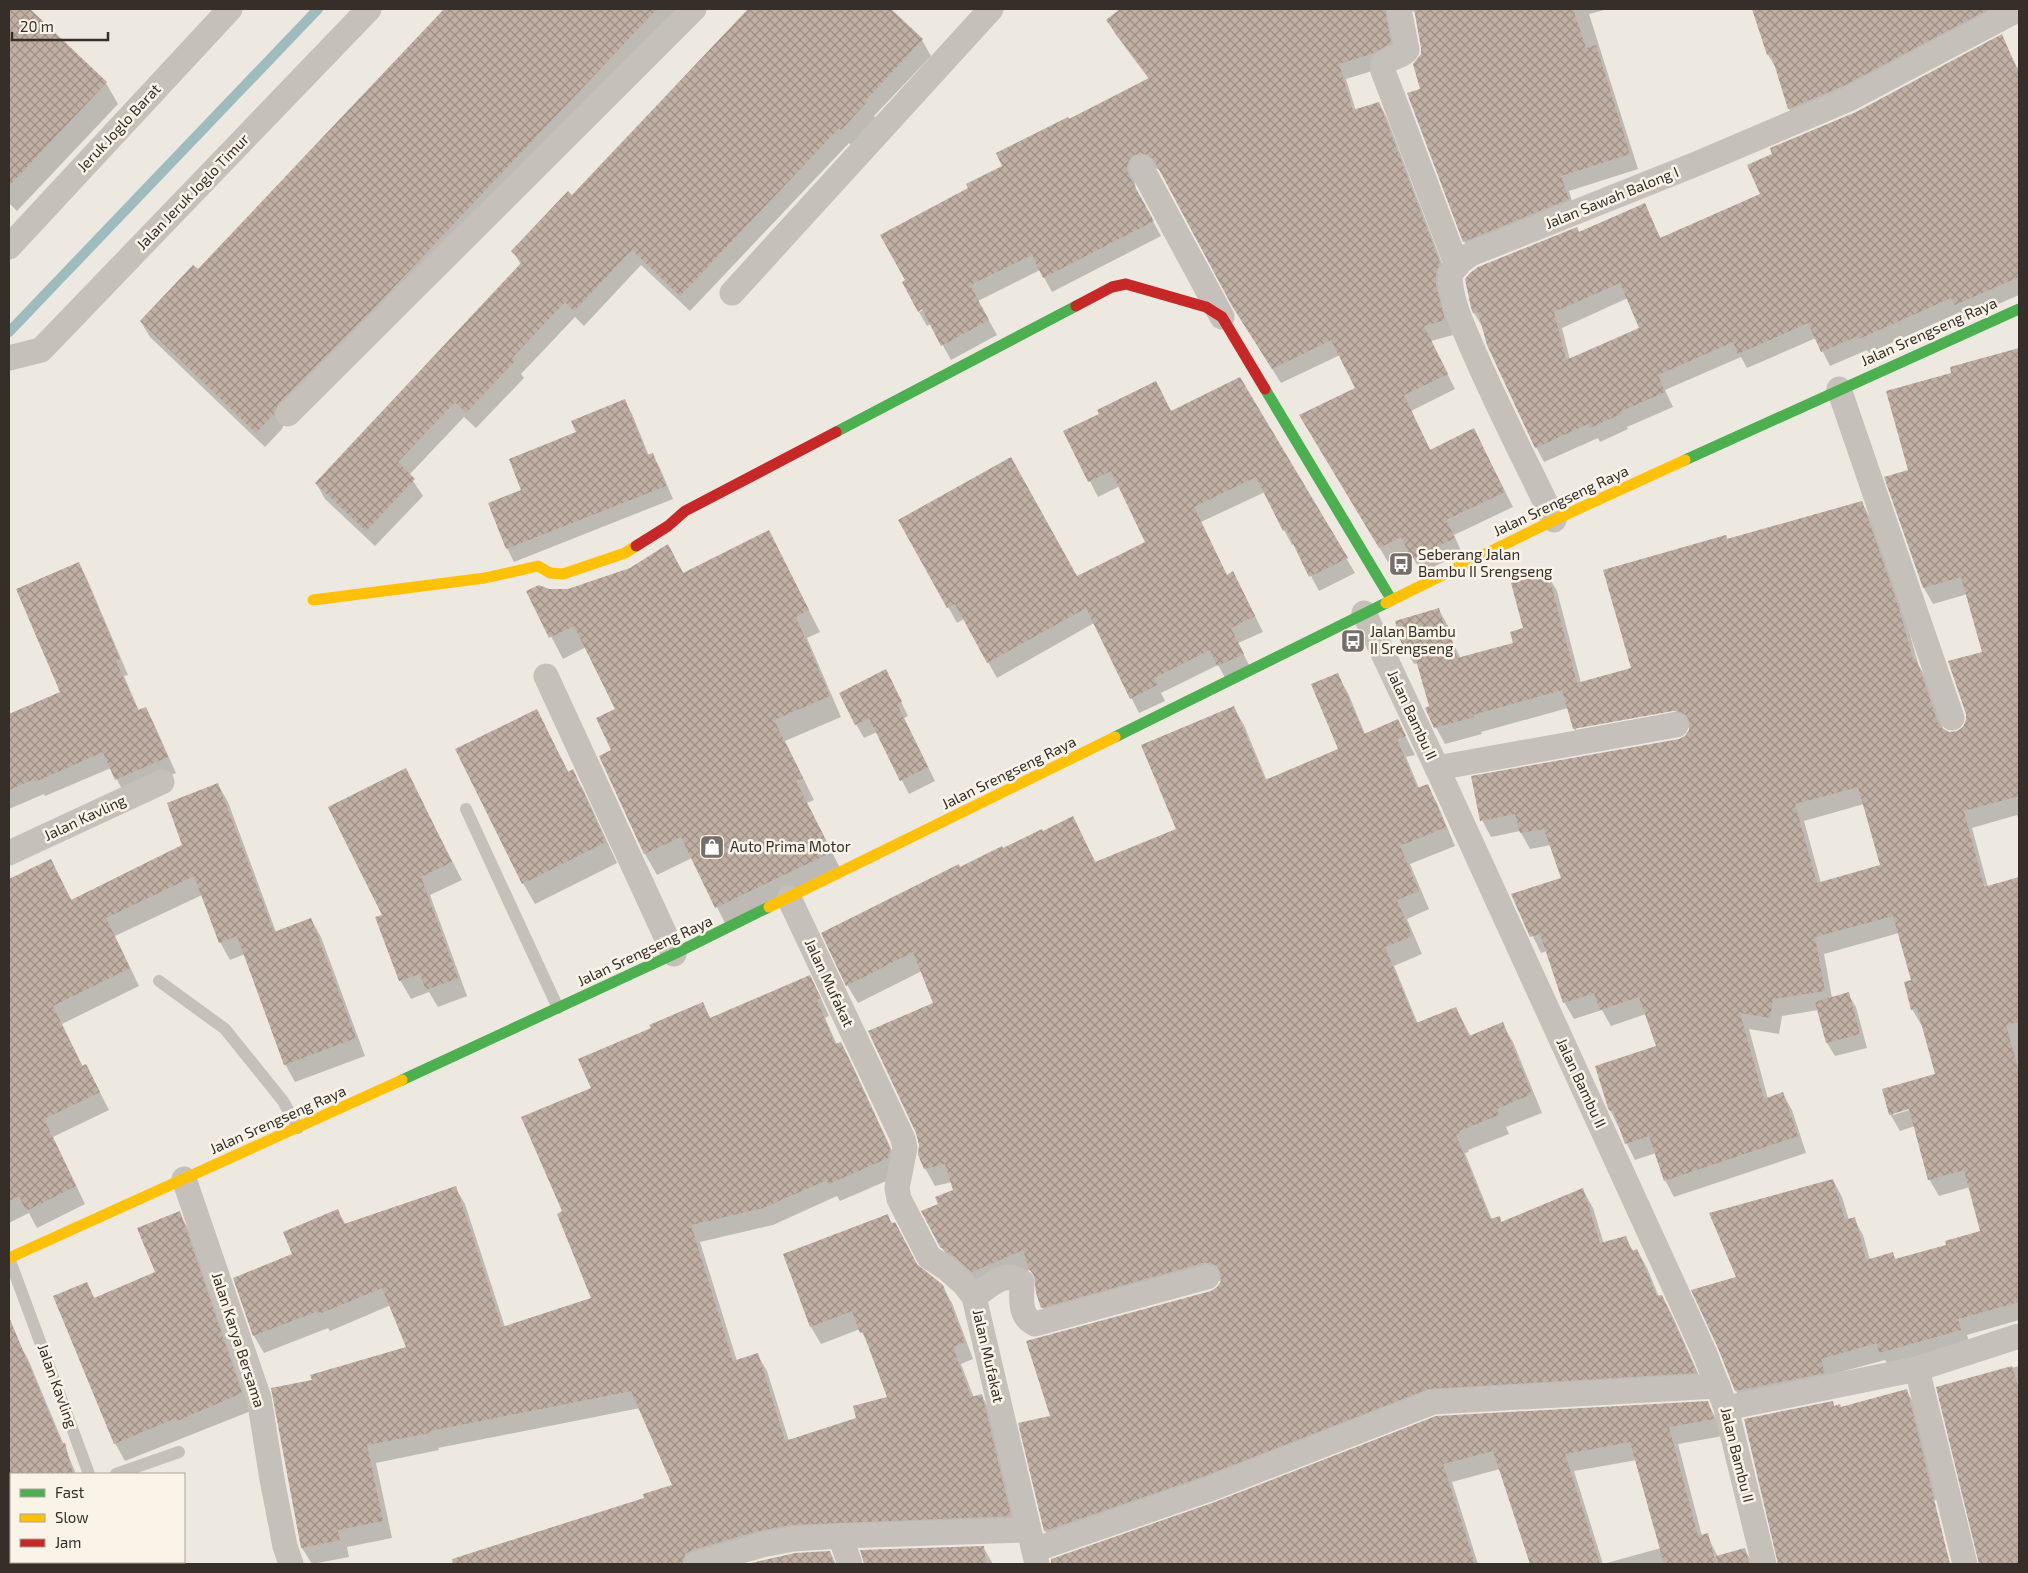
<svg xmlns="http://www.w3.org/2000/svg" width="2028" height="1573" font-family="'Exo 2',sans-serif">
	<defs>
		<pattern id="building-cross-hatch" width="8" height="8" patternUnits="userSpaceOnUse" patternTransform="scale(1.25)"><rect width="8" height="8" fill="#c0afa3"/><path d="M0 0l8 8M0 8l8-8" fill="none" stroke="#9d8f85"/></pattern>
	</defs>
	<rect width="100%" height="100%" fill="#ede9e1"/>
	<!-- shadow -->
	<g fill="#0003" fill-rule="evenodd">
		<polygon points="9,9 29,9 106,83 118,104 17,211 9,203"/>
		<polygon points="446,9 680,9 286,419 282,429 265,447 150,337 141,322 198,271"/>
		<polygon points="749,9 888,9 922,40 931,56 874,116 876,118 851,145 849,143 690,311 641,265 584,326 575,317 521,374 524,378 476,428 464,417 409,475 423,496 375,546 325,499 316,483 521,265 513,251 572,196"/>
		<polygon points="1122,9 1608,9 1589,14 1638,169 1569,191 1576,215 1473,256 1464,241 1422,90 1422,48 1415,12 1406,9 1399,59 1382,68 1346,79 1356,111 1379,103 1387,118 1448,279 1444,301 1453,335 1431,341 1455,389 1411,411 1431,451 1474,430 1513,507 1454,535 1462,553 1421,573 1410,551 1388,562 1301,416 1356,389 1340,355 1281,383 1242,321 1163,174 1158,169 1150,167 1137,175 1135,183 1136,190 1161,236 1052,292 1040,270 978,301 997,335 951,360 931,324 927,326 919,312 928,307 970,189 1068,121 1149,79 1116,35 1107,20"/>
		<polygon points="1763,9 1813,9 1815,14 1831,9 1997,9 1796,122 1789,109 1776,68 1768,55 1754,12"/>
		<path d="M2001 36 2017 67 2019 68V295L1964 319 1960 312 1869 353 1867 350 1830 366 1816 338 1747 368 1741 357 1665 390 1673 407 1627 427 1628 429 1600 442 1598 438 1544 462 1536 447 1483 328 1474 313 1466 279 1644 205 1661 239 1761 194 1856 113ZM1628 298 1641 329 1570 360 1562 328Z"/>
		<path d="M2019 349V821L2017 815 1972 828 1988 887 2019 878V1320L1967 1335 1970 1346 1890 1368 1885 1360 1829 1375 1746 1407 1736 1391 1719 1348 1738 1278 1833 1180 1842 1197 1849 1220 1854 1219 1863 1235 1870 1260 1892 1253 1896 1260 1948 1246 1982 1232 1970 1187 1939 1196 1929 1179 1915 1126 1900 1131 1890 1114 1937 1075 1922 1026 1912 1009 1913 981 1899 933 1824 954 1832 998 1848 994 1856 1007 1867 1048 1835 1056 1827 1043 1818 1010 1782 1016 1779 1034 1749 1029 1768 1099 1783 1094 1792 1110 1806 1153 1674 1197 1665 1180 1656 1153 1635 1160 1609 1108 1657 1047 1646 1014 1611 1026 1602 1010 1574 1019 1564 1002 1547 951 1541 953 1513 895 1562 879 1551 845 1530 849 1520 831 1491 837 1482 820 1679 740 1686 737 1691 728 1683 727 1583 745 1574 728 1568 708 1481 732 1482 734 1445 744 1426 709 1431 707 1418 663 1414 664 1405 648 1439 610 1448 626 1453 643 1461 659 1514 644 1524 629 1547 574 1557 591 1581 683 1632 669 1726 536 1728 540 1862 503 1871 519 1907 623 1918 664 1925 676 1944 731 1949 733H1958L1964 728 1984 653 1968 594 1933 604 1924 588 1910 471 1953 374 1951 368ZM1679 709 1680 711 1576 730V727ZM1864 804 1882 866 1821 883 1804 821ZM1915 1106 1916 1108 1893 1115V1112Z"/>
		<polygon points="1239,378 1355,573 1319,591 1294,544 1292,545 1284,530 1265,492 1201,522 1227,576 1241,588 1263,632 1238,643 1251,669 1227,681 1218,665 1161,693 1165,701 1139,713 1094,623 997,678 964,619 957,623 900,520 1077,578 1147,543 1120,486 1098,497 1065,432 1100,414 1156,382 1171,412"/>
		<polygon points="624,400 632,414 649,456 652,454 660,468 673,499 514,562 507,548 523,491"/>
		<polygon points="769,532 820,632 807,638 841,717 785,741 814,800 807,803 843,874 728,929 692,858 657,875 645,854 600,757 613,751 617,709 586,647 563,659 528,592 568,590 631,569 668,546 684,574"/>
		<polygon points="78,563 87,579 128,675 124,676 139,711 146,708 154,724 176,773 125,795 111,768 45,796 44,794 9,809 9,714 62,693"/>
		<polygon points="1337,675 1348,693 1365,734 1398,721 1415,755 1406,757 1419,788 1427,785 1437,803 1455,846 1410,864 1429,909 1407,919 1422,954 1394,966 1418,1024 1456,1008 1471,1037 1502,1024 1513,1042 1542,1113 1506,1127 1509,1134 1468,1150 1469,1152 1465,1153 1492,1220 1499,1218 1502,1223 1583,1190 1593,1208 1604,1244 1625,1238 1634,1252 1637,1250 1647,1268 1659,1297 1662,1296 1672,1315 1706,1391 1439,1406 1056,1549 1045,1531 1020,1424 1052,1417 1218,1288 1222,1281 1214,1281 1052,1325 1042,1307 1036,1280 1030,1270 983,1289 952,1265 941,1246 940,1205 955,1191 952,1182 935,1186 925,1168 935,1004 922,971 858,1003 847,985 960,869 1043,833 1082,836 1096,863 1178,830 1233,707 1244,725 1267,781 1340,750"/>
		<polygon points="893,685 908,716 904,718 935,781 909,794 877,732 864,738 856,724"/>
		<polygon points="536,711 569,773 572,771 584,791 617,863 535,904 523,883"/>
		<polygon points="405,770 462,880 430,895 467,996 438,1007 429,992 411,999 400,980 384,916"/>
		<polygon points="218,785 228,802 276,932 311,919 321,937 365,1056 295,1082 285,1064 245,954 230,960 220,942 202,895 115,936 139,986 62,1024 83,1067 86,1065 109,1110 53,1137 85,1204 37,1228 29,1213 9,1223 9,907 16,904 9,889 9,880 51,861 72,901 184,846"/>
		<polygon points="819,994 829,1016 825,1018 837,1045 841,1043 850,1060 899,1166 898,1176 840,1201 837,1196 773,1225 700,1242 737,1361 757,1354 767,1371 789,1441 858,1418 889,1397 869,1345 860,1329 821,1344 811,1327 784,1255 888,1216 917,1266 942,1286 952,1303 973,1359 961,1364 974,1398 982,1396 991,1413 1020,1533 801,1542 712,1564 527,1564 519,1539 646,1499 673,1486 640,1408 438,1448 439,1450 376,1463 392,1538 347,1547 349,1557 312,1564 302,1548 272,1389 313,1380 408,1348 391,1305 330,1331 328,1328 264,1353 254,1336 235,1279 293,1254 337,1210 346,1225 455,1187 465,1204 505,1327 592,1299 564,1212 592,1089 652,1029 702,1004 711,1019"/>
		<polygon points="179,1213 189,1230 251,1411 125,1461 115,1443 86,1283 95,1299 157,1273"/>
		<polygon points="9,1317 19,1344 28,1359 76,1474 11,1474 11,1506 9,1507"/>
		<polygon points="2019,1366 2019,1564 1980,1564 1938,1388"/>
		<polygon points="1906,1390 1916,1407 1939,1499 1914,1506 1927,1564 1779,1564 1832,1402 1834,1407 1841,1409"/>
		<path d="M1707 1402 1717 1420 1723 1436 1678 1444 1702 1536 1707 1535 1718 1557 1745 1550 1753 1564H1531L1500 1469 1452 1482 1478 1564H1052V1560L1213 1505ZM1637 1460 1661 1548 1603 1564 1574 1471Z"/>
		<polygon points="11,1527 11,1562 182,1562 183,1564 9,1564 9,1528"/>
		<polygon points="983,1547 993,1564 865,1564 862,1551"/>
		<polygon points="829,1552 836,1564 752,1564 766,1560"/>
		<polygon points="481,1554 523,1555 523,1564 449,1564"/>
	</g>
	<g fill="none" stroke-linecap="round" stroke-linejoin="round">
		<!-- stream -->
		<polyline stroke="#9ebbbd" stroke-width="10" points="9,332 318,9"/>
	</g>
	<!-- building -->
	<g fill="url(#building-cross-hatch)" fill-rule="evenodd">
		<polygon points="9,9 30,9 107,82 9,186"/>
		<polygon points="444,9 657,9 374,308 278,404 274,414 256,433 140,321 193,265 198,269"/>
		<polygon points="748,9 891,9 923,39 866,100 867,102 841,130 839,128 680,296 632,250 574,311 565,302 512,358 515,361 466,413 455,402 398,462 415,479 366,531 315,483 522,262 511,251 568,191 572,195"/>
		<polygon points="1120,9 1385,9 1391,43 1374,53 1339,64 1353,110 1379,102 1440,263 1436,274 1436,285 1445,320 1424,326 1448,374 1404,395 1430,450 1474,428 1505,492 1446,520 1455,538 1412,559 1401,537 1379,548 1299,415 1355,388 1331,340 1272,369 1232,306 1154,160 1148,155 1141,153 1134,155 1129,160 1127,167 1128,174 1154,221 1043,278 1032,255 970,285 989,320 941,346 922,309 918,312 902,282 905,280 880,235 968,188 966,184 1002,166 996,153 1068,117 1069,119 1149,78 1106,20"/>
		<polygon points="1414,9 1573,9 1586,48 1596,45 1630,154 1561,176 1569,199 1463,242 1407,93 1420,89 1413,64 1421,54 1421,48"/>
		<polygon points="1752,9 1989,9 1843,86 1788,109 1771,54 1767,55"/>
		<path d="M2002 34 2019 74V277L1955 305 1951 298 1859 339 1858 336 1821 352 1808 323 1738 354 1733 342 1658 375 1665 392 1620 412 1621 414 1590 428 1588 424 1535 448 1487 345 1478 312 1473 313 1471 308 1465 279 1470 273 1478 267 1577 227 1579 232 1645 203 1660 238 1760 194 1747 165 1772 154 1770 148 1856 112ZM1620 283 1639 328 1566 360 1554 312Z"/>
		<path d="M2019 348V796L1964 811 1984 887 2019 877V1022L2006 1025 2019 1072V1302L1958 1319 1961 1330 1879 1353 1877 1343 1821 1359 1825 1373 1735 1391 1718 1348 1691 1290 1736 1277 1709 1213 1833 1179 1845 1220 1855 1217 1866 1260 1893 1252 1895 1259 1946 1245 1945 1241 1980 1231 1964 1170 1928 1180 1909 1109 1889 1115 1882 1089 1935 1074 1917 1008 1911 1010 1904 982 1911 980 1893 916 1815 937 1825 991 1773 999 1770 1018 1740 1013 1764 1099 1783 1092 1798 1136 1664 1181 1649 1136 1625 1144 1613 1110 1610 1111 1608 1108 1595 1066 1656 1046 1639 997 1600 1010 1594 993 1563 1003 1540 934 1530 937 1511 894 1561 878 1544 829 1520 833 1515 814 1480 821 1471 776 1679 739 1685 736 1689 730 1690 723 1687 716 1681 712 1673 711 1573 729 1562 690 1473 715 1474 717 1434 728 1425 708 1429 706 1412 646 1403 649 1395 621 1439 608 1448 638 1451 637 1457 658 1513 643 1510 632 1523 628 1511 583 1548 573 1577 683 1631 668 1603 570 1726 535 1727 539 1862 501 1898 605 1913 659 1916 658 1938 723 1942 728 1949 732 1957 731 1963 727 1966 720V714L1948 661 1982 652 1961 577 1923 588 1884 477 1908 470 1886 391 1951 373 1950 367ZM1858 787 1880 865 1817 883 1795 804Z"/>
		<polygon points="1240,377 1348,558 1309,577 1286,529 1283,531 1256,477 1194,507 1227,575 1233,571 1255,616 1231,628 1244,654 1217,666 1210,650 1154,678 1157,685 1130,699 1086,608 987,663 955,604 947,608 898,520 1011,457 1077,576 1145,542 1111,471 1088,482 1063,431 1099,414 1097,410 1156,381 1171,411"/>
		<polygon points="625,399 647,455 653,453 666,486 506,549 488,503 521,490 509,459 576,432 571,421"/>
		<polygon points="769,530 809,610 796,617 830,696 774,720 803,778 796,781 832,852 715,908 681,837 644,854 599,756 611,750 596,718 615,709 574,626 549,638 526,591 539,585 549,589 568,589 630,568 668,544 683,573"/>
		<polygon points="79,562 120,659 116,661 138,710 146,707 168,757 115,780 103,752 35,782 34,779 9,790 9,714 60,692 16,589"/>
		<polygon points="886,669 902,702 897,704 928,767 900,781 869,718 855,725 839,693"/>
		<polygon points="1338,673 1364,734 1398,719 1406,736 1397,739 1417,788 1428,784 1446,827 1400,846 1419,891 1397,900 1412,936 1385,947 1416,1023 1456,1007 1469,1036 1503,1022 1532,1094 1497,1109 1499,1115 1459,1131 1460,1133 1456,1135 1490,1219 1500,1216 1501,1222 1583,1188 1600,1243 1626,1236 1632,1251 1637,1249 1657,1296 1662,1295 1697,1373 1428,1389 1202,1477 1044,1531 1018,1423 1050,1416 1026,1341 1211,1291 1217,1287 1221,1281 1221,1273 1217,1266 1211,1263 1203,1263 1041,1308 1036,1293 1034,1275 1029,1269 1023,1250 972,1272 955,1257 940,1247 921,1211 938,1204 935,1197 953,1190 945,1164 924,1169 918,1155 919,1145 916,1133 868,1031 933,1003 913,952 846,986 821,933 959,864 960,867 1002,846 1003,848 1042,829 1043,831 1073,816 1095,862 1176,829 1141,745 1234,706 1265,780 1338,749 1311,684"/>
		<polygon points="537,709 568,772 573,769 606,842 522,884 455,749"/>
		<polygon points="406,768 452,862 421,877 458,978 426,990 420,974 399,981 375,917 382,915 328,807"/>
		<polygon points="218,783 274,932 311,918 356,1038 284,1065 237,936 219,943 194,876 106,918 130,968 53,1006 82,1066 86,1064 100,1092 44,1119 76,1186 26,1211 19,1196 9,1201 9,879 51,859 71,900 182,845 167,803"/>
		<polygon points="810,975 821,998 817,1000 835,1044 841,1042 890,1148 888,1158 829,1184 827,1180 763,1208 691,1225 733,1361 758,1353 785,1441 856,1418 853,1406 887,1397 863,1332 860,1333 852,1311 810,1327 783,1254 888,1214 891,1224 895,1222 917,1264 943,1285 965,1342 953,1347 971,1397 982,1394 1011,1516 790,1525 758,1531 692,1550 685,1554 682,1564 453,1564 452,1559 644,1498 643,1494 672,1485 631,1391 430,1431 430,1433 367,1445 383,1521 338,1530 340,1540 301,1548 271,1388 312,1380 310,1375 406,1347 382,1288 319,1314 318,1311 253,1336 233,1278 292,1254 283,1232 338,1209 344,1224 456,1186 502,1327 591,1298 557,1214 562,1211 521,1117 591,1088 578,1059 651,1028 649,1025 703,1002 710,1018"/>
		<polygon points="1849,992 1860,1034 1826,1043 1815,1002"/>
		<polygon points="180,1211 242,1393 177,1421 176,1418 114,1444 53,1296 87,1282 94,1298 155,1272 137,1228"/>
		<polygon points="9,1317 62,1444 65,1443 73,1474 9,1474"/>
		<polygon points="2012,1366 2019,1390 2019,1564 1979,1564 1936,1387"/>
		<polygon points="1907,1389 1950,1564 1778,1564 1744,1419 1833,1401 1834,1406 1840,1404 1841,1407"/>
		<polygon points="1708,1401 1714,1419 1669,1427 1698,1536 1708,1533 1716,1564 1664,1564 1630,1442 1565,1454 1600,1564 1530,1564 1493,1451 1443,1464 1475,1564 1051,1564 1051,1559 1212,1503 1436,1416"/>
		<polygon points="984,1546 986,1564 864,1564 860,1550"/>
		<polygon points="1745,1548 1749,1564 1718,1564 1716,1556"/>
		<polygon points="830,1551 835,1564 747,1564 795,1553"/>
	</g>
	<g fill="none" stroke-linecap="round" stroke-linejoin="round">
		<!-- lane -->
		<g stroke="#c5c0ba" stroke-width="12">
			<polyline points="466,809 558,1008"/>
			<polyline points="159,981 225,1029 283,1101 298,1128"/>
			<polyline points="9,1258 89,1474"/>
			<polyline points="116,1474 179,1452"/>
		</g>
		<!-- street -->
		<g stroke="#c5c0ba" stroke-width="25">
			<path d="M1399 9 1407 50C1401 58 1389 57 1383 64V71L1457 266"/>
			<polyline points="1141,167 1222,317"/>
			<polyline points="9,247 230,9"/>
			<polyline points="732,293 991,9"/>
			<polyline points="9,358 41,350 369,9"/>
			<polyline points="1839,389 1952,718"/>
			<polyline points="288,414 694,9"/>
			<path d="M1554 520C1527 464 1498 408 1473 350 1463 326 1450 301 1450 274L1460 262 1471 254 1696 164 1849 99 2019 9"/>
			<polyline points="1364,613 1437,768 1705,1354 1726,1408 1764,1564"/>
			<polyline points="546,676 674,954"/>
			<polyline points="1437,768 1676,725"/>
			<polyline points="9,853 162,782"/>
			<polyline points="789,898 903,1139 905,1148 897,1188 899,1199 929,1257 946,1268 964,1284 974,1297 1037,1564"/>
			<polyline points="184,1179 259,1398 272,1479 285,1546 291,1564"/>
			<path d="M974 1297C991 1285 1003 1270 1022 1282 1022 1297 1018 1316 1035 1324L1207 1277"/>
			<polyline points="1917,1369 1965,1564"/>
			<polyline points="1726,1408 1917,1369 2019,1336"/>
			<polyline points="840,1536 850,1564"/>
			<polyline points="1034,1550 1207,1490 1433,1402 1718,1386"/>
			<polyline points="696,1564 762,1545 793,1539 840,1536 1028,1530"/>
		</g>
		<!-- fast -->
		<g stroke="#4caf50" stroke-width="11">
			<polyline points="1265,389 1391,599"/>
			<polyline points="836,432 1076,306"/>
			<polyline points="1685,460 2019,309"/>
			<polyline points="1115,737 1386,603"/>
			<polyline points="402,1080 674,954 769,907"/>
		</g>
		<!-- slow -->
		<g stroke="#ffc107" stroke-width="11">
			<polyline points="313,600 485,578 538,566 550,573 563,574 625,553 636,546"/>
			<polyline points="1386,603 1554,520 1685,460"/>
			<polyline points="769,907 1115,737"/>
			<polyline points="9,1258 402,1080"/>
		</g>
		<!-- jam -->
		<g stroke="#c62828" stroke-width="11">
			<polyline points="1076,306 1112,287 1126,284 1206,307 1222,317 1265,389"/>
			<polyline points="636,546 668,526 685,511 836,432"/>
		</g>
	</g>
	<!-- icons -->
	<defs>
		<symbol id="bus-square" viewBox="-11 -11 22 22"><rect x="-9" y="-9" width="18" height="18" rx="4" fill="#766f69" stroke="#f9f3e8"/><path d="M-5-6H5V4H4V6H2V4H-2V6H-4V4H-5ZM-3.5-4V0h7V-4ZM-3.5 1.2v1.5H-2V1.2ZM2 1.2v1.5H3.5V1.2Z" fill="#fff"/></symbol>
		<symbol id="shop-square" viewBox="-11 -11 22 22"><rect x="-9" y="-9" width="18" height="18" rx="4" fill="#766f69" stroke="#f9f3e8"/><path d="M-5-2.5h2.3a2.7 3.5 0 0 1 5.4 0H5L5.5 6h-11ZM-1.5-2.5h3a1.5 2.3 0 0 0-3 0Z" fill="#fff"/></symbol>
	</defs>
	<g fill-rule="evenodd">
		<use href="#bus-square" x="1387" y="550" width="28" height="28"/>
		<use href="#bus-square" x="1339" y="627" width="28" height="28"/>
		<use href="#shop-square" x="698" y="833" width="28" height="28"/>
	</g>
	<g text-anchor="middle" stroke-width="5" stroke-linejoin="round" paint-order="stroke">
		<!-- street labels -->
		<g font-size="15" fill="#362e28" stroke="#f9f3e8">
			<text transform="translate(119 128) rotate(-47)" y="5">Jeruk Joglo Barat</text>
			<text transform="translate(193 192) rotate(-46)" y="5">Jalan Jeruk Joglo Timur</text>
			<text transform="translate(1612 198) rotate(-22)" y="5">Jalan Sawah Balong I</text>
			<text transform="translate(1929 332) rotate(-24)" y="5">Jalan Srengseng Raya</text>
			<text transform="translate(1561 501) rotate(-25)" y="5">Jalan Srengseng Raya</text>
			<text transform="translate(1412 715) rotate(65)" y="5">Jalan Bambu II</text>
			<text transform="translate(1009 773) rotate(-26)" y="5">Jalan Srengseng Raya</text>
			<text transform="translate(85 818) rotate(-25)" y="5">Jalan Kavling</text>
			<text transform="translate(645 951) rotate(-25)" y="5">Jalan Srengseng Raya</text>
			<text transform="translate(829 983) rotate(65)" y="5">Jalan Mufakat</text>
			<text transform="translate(1581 1083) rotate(65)" y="5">Jalan Bambu II</text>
			<text transform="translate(278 1120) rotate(-24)" y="5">Jalan Srengseng Raya</text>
			<text transform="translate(238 1340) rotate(72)" y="5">Jalan Karya Bersama</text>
			<text transform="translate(988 1356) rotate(77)" y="5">Jalan Mufakat</text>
			<text transform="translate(57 1386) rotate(70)" y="5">Jalan Kavling</text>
			<text transform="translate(1737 1455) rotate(76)" y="5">Jalan Bambu II</text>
		</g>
		<!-- poi labels -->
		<g font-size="15" fill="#362e28" stroke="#f9f3e8" text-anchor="start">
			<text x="1418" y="560">Seberang Jalan<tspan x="1418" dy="17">Bambu II Srengseng</tspan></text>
			<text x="1370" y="637">Jalan Bambu<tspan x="1370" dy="17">II Srengseng</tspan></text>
			<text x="730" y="852">Auto Prima Motor</text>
		</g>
	</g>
	<!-- border -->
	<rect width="2028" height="1573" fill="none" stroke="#362e28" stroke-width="20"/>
	<!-- legend -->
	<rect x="10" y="1473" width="175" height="90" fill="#f9f3e8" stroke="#aba49b"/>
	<rect x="20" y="1489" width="25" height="8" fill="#4caf50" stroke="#aba49b"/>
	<text x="55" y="1498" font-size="15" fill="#362e28">Fast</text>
	<rect x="20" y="1514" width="25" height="8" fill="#ffc107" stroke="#aba49b"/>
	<text x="55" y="1523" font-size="15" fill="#362e28">Slow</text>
	<rect x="20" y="1539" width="25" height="8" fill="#c62828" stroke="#aba49b"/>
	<text x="55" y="1548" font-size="15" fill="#362e28">Jam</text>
	<!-- scale -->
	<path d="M12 32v8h96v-8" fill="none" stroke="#362e28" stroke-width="2.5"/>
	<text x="20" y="32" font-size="15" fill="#362e28" stroke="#f9f3e8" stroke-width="4" paint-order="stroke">20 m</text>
</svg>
